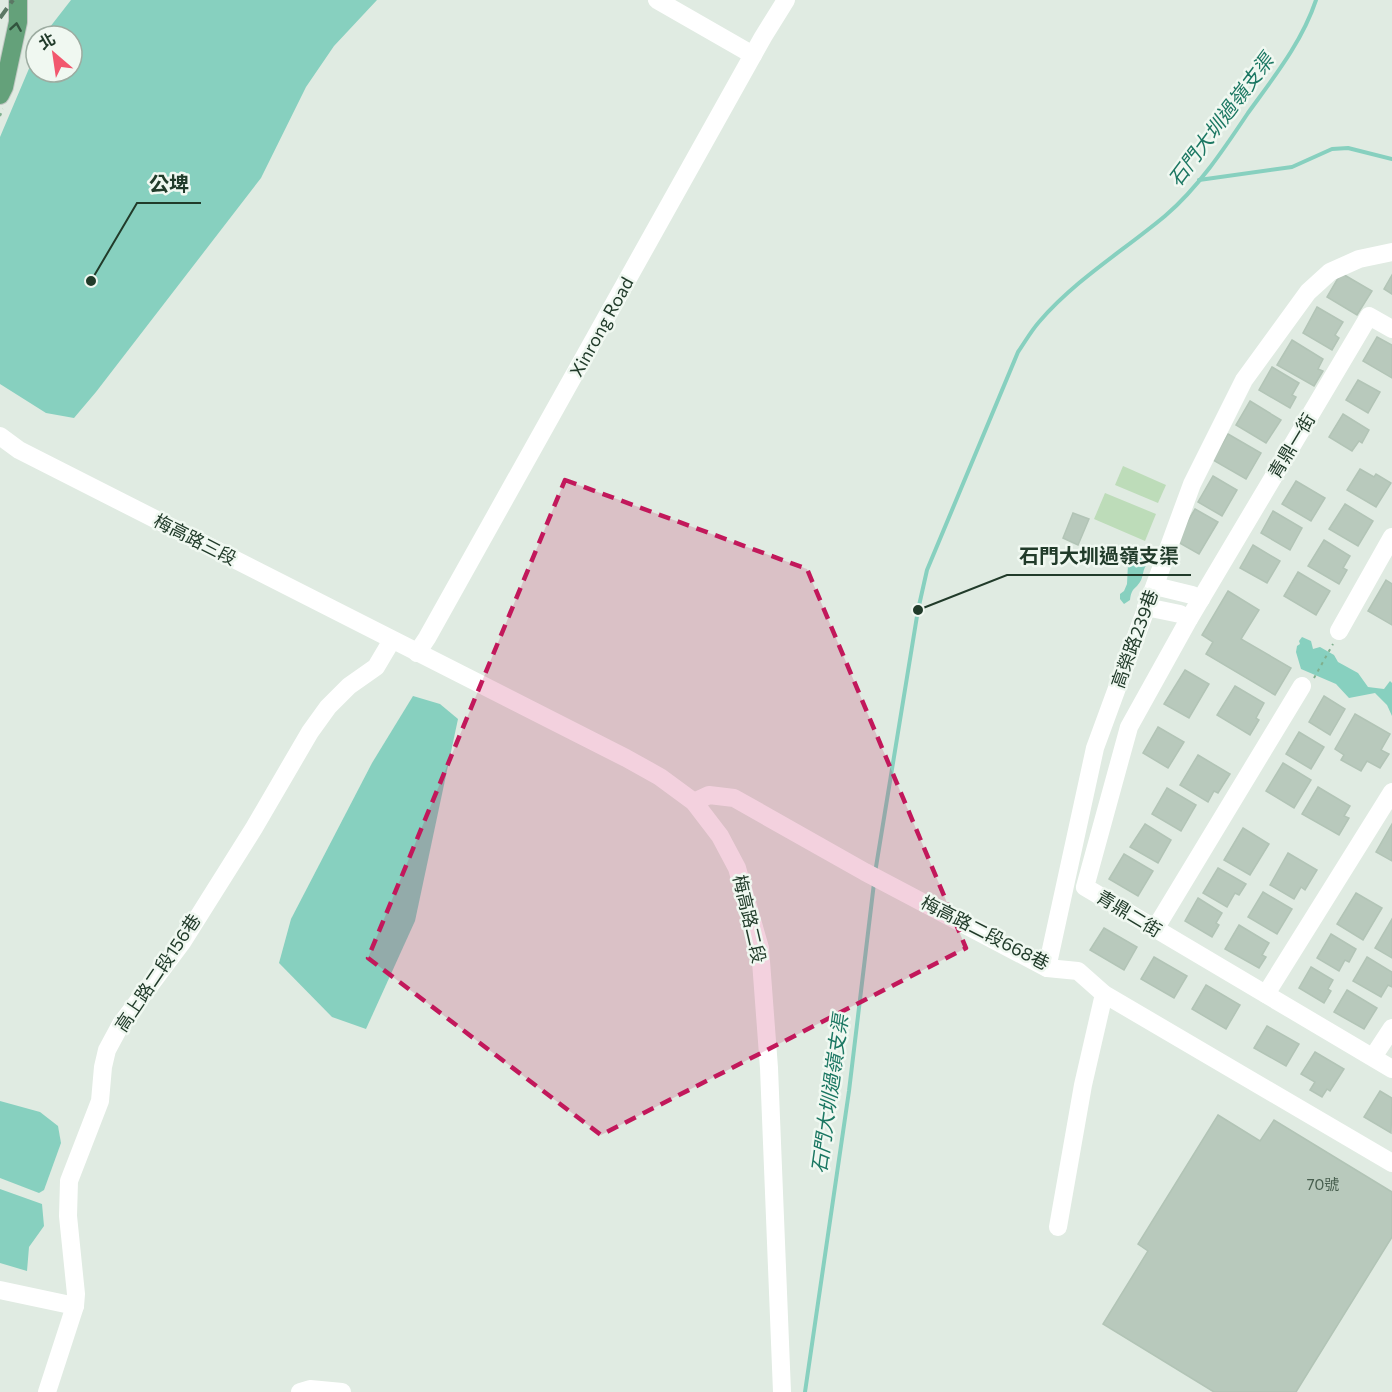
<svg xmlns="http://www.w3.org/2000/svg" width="1392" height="1392" font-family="Commissioner,'Noto Sans TC',sans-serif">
	<rect width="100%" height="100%" fill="#e0ebe2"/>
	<!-- green -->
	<g fill="#bddcb9">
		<polygon points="1123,466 1166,485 1158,503 1115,485"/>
		<polygon points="1105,493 1156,514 1145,541 1094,519"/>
	</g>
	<!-- water -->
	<g fill="#87d0bf">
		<polygon points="71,0 377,0 334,46 306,87 261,178 96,392 74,418 46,413 0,384 0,137 36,52 36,72 72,72 72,36 43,36"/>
		<path d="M1147 555 1148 563C1142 569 1144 576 1140 582 1134 591 1132 587 1130 600L1124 604 1120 599V594L1124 591 1127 584 1128 564 1137 557Z"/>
		<polygon points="1302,637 1311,641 1313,649 1320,647 1334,655 1338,662 1358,673 1368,687 1384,689 1390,681 1392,683 1392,716 1387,705 1375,693 1349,698 1336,684 1301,669 1296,652 1297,646 1300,644 1299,641"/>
		<polygon points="413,696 440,704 458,719 415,921 366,1029 332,1017 279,963 291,919 372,763"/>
		<polygon points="0,1101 40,1112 58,1126 61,1143 44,1190 39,1193 0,1178"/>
		<polygon points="0,1189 42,1204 44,1226 29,1247 27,1271 0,1263"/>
	</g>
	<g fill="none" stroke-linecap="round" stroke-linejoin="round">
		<!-- stream -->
		<g stroke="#87d0bf" stroke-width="4">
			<polyline points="1199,180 1292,167 1332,149 1348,148 1392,159"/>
			<path d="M875 873 918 610 927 570 1018 352C1025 342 1031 331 1039 322 1075 280 1123 251 1165 216 1198 188 1224 149 1248 113 1274 77 1302 42 1316 0"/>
			<polyline points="805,1392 849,1091 874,883"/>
		</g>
	</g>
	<!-- building -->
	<g fill="#b8c9bc" stroke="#b2c4b6" stroke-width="1.5">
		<polygon points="1341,273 1372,291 1357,315 1327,297"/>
		<polygon points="1392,275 1392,294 1384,289"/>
		<polygon points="1317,307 1343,322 1335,335 1339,338 1332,350 1303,333"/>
		<polygon points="1377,337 1392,345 1392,378 1363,361"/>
		<polygon points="1292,340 1323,359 1318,369 1323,371 1314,386 1277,365"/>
		<polygon points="1272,367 1299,383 1292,395 1296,397 1290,408 1259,390"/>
		<polygon points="1358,380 1380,392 1368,413 1346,400"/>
		<polygon points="1250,401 1281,420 1266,443 1236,425"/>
		<polygon points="1343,414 1369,430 1362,443 1359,441 1352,451 1329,437"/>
		<polygon points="1228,434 1261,453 1246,479 1213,460"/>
		<polygon points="1360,469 1374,477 1376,474 1391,483 1376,507 1347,490"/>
		<polygon points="1213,476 1237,490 1222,516 1198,502"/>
		<polygon points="1296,481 1325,498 1311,521 1282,504"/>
		<polygon points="1345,504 1373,521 1358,546 1329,529"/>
		<polygon points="1195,509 1218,522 1199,554 1176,541"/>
		<polygon points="1273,511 1302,528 1290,550 1261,533"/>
		<polygon points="1073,513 1089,519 1078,545 1063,538"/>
		<polygon points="1324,540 1350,556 1343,568 1347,570 1339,584 1308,566"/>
		<polygon points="1253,545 1280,561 1267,583 1240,568"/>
		<polygon points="1298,572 1330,591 1316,615 1284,596"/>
		<polygon points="1386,580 1392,584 1392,625 1368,611"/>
		<polygon points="1228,591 1259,610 1241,639 1291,668 1275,695 1206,654 1213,642 1202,635"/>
		<polygon points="1185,670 1209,684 1189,718 1164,704"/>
		<polygon points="1235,686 1264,703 1256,718 1259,720 1250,735 1217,715"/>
		<polygon points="1324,696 1345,709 1330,735 1309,722"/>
		<polygon points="1355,714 1390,734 1381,750 1389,754 1380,768 1367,761 1361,771 1341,760 1344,755 1335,749"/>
		<polygon points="1158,727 1184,742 1168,768 1143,753"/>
		<polygon points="1299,732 1324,747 1311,769 1286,754"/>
		<polygon points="1198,755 1230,774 1218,793 1214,791 1208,802 1180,785"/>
		<polygon points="1283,763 1311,780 1294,808 1266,791"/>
		<polygon points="1318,787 1350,806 1344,816 1349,818 1339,835 1302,814"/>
		<polygon points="1167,788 1196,805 1181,831 1152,814"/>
		<polygon points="1145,824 1171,840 1158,863 1130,847"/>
		<polygon points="1392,824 1392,861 1376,852"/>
		<polygon points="1243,828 1269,844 1250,875 1224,860"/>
		<polygon points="1288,853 1317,870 1305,890 1301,887 1294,899 1270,885"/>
		<polygon points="1124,854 1153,871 1138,896 1109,879"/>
		<polygon points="1218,868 1246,884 1239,895 1235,893 1227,907 1203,893"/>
		<polygon points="1263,892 1292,909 1277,934 1248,917"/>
		<polygon points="1356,893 1382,908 1363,940 1337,924"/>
		<polygon points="1198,898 1222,913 1216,923 1219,925 1212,937 1185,921"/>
		<polygon points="1392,919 1392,958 1375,948"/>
		<polygon points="1239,925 1269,943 1262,955 1266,957 1259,968 1225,949"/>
		<polygon points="1104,928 1137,947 1124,970 1090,950"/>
		<polygon points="1331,934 1356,949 1349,962 1345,960 1339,971 1317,958"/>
		<polygon points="1154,957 1187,976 1174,998 1141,979"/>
		<polygon points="1367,957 1392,972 1392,987 1388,985 1381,997 1353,981"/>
		<polygon points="1311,967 1333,980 1328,989 1331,991 1324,1003 1299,988"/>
		<polygon points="1206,985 1240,1005 1226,1029 1192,1009"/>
		<polygon points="1347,990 1377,1008 1364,1029 1334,1012"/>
		<polygon points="1267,1026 1299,1044 1286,1066 1254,1048"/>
		<polygon points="1315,1052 1344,1069 1330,1091 1327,1089 1322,1097 1310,1090 1315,1082 1301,1074"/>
		<polygon points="1380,1091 1392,1098 1391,1133 1364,1117"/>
		<polygon points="1218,1115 1260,1141 1274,1120 1392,1192 1392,1237 1296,1392 1214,1392 1103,1324 1148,1251 1138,1244"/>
	</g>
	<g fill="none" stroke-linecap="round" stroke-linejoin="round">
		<defs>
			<polyline id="major" points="0,95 4,87 18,22 18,0"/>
		</defs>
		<!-- major casing -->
		<use href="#major" stroke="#c1c8c3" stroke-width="20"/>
		<!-- path -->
		<g stroke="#80af8e" stroke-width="2" stroke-dasharray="3 4.5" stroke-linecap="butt">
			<polyline points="0,116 3,109"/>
			<polyline points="1314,678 1333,644"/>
		</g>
		<!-- minor -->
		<g stroke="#fff" stroke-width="18">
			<polyline points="657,0 753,55"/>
			<polyline points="1392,329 1369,316 1189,619 1129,727 1085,887 1392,1069"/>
			<polyline points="0,436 19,450 86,484 626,758 660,777 694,802 720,836 737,868 760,948 769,1068 782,1392"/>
			<polyline points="1155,586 1192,595 1201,599"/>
			<polyline points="1146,607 1180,614 1189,619"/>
			<polyline points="1339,631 1392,537"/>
			<polyline points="417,653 427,638 763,37 786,0"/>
			<polyline points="694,802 709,795 734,798 865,872 1047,968 1078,971 1104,994 1392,1163"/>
			<polyline points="1155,929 1302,686"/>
			<polyline points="1047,968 1095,748 1192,484 1244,380 1308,292 1330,272 1359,259 1392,252"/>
			<polyline points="1266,994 1392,792"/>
			<polyline points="1373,1057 1392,1028"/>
			<polyline points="1058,1227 1083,1085 1104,994"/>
			<polyline points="0,1290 75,1306"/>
			<polyline points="47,1392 75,1306 76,1294 68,1216 69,1181 100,1101 103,1067 107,1050 121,1024 183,941 254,828 310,732 328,707 349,686 376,667 392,640"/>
			<polyline points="300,1392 310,1389 342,1392"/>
		</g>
		<!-- major -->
		<use href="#major" stroke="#64a17a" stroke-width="18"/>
		<!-- rail -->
		<polyline stroke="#5b7764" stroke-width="4" stroke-dasharray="12 6" stroke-linecap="butt" points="0,18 13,0"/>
	</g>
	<!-- one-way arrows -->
	<defs><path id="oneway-chevron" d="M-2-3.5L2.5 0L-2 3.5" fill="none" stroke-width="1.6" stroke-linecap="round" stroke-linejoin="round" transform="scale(1.5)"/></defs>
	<use stroke="#32543e" href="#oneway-chevron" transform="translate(16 27) rotate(-81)"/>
	<!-- marked area -->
	<path fill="#c2185b" fill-opacity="0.2" stroke="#c2185b" stroke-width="4.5" stroke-dasharray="12 8" stroke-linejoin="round" d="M565 480 807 569 966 948 601 1135 368 958Z"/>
	<g text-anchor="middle" stroke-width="5" stroke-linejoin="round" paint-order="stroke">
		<!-- number labels -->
		<g font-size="15" fill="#475e4e">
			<text x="1323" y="1190">70號</text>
		</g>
		<!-- street labels -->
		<g font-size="18" fill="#213b2a" stroke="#f0f8f1">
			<text transform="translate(602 327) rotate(-61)" y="6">Xinrong Road</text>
			<text transform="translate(1292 446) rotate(-59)" y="6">青鼎一街</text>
			<text transform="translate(195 540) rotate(27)" y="6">梅高路三段</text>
			<text transform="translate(1135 639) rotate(-70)" y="6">高榮路239巷</text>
			<text transform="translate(1129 914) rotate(31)" y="6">青鼎二街</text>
			<text transform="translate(749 919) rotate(77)" y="6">梅高路二段</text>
			<text transform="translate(985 933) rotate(27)" y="6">梅高路二段668巷</text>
			<text transform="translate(158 973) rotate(-56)" y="6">高上路二段156巷</text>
		</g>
		<!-- water labels -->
		<g font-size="20" font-style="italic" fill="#1b7762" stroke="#f0f8f1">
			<text transform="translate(1221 120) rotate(-53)" y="7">石門大圳過嶺支渠</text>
			<text transform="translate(830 1094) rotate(-82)" y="7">石門大圳過嶺支渠</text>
		</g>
	</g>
	<!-- callouts -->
	<path fill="none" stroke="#213b2a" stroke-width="2" d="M91 281L137 203H201M918 610L1007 575H1191"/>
	<g fill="#213b2a" stroke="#f0f8f1" stroke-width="2">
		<circle cx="91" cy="281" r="6"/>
		<circle cx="918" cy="610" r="6"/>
	</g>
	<g font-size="20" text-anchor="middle" font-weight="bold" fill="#213b2a" stroke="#f0f8f1" stroke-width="5" stroke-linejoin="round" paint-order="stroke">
		<text x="169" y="191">公埤</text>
		<text x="1099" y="563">石門大圳過嶺支渠</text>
	</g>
	<!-- north arrow -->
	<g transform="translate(54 54) rotate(331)"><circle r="28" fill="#f0f8f1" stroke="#9daca1" stroke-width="1.5"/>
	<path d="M0-4.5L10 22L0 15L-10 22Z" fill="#f2576e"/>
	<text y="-9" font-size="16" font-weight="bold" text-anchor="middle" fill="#213b2a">北</text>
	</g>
</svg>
